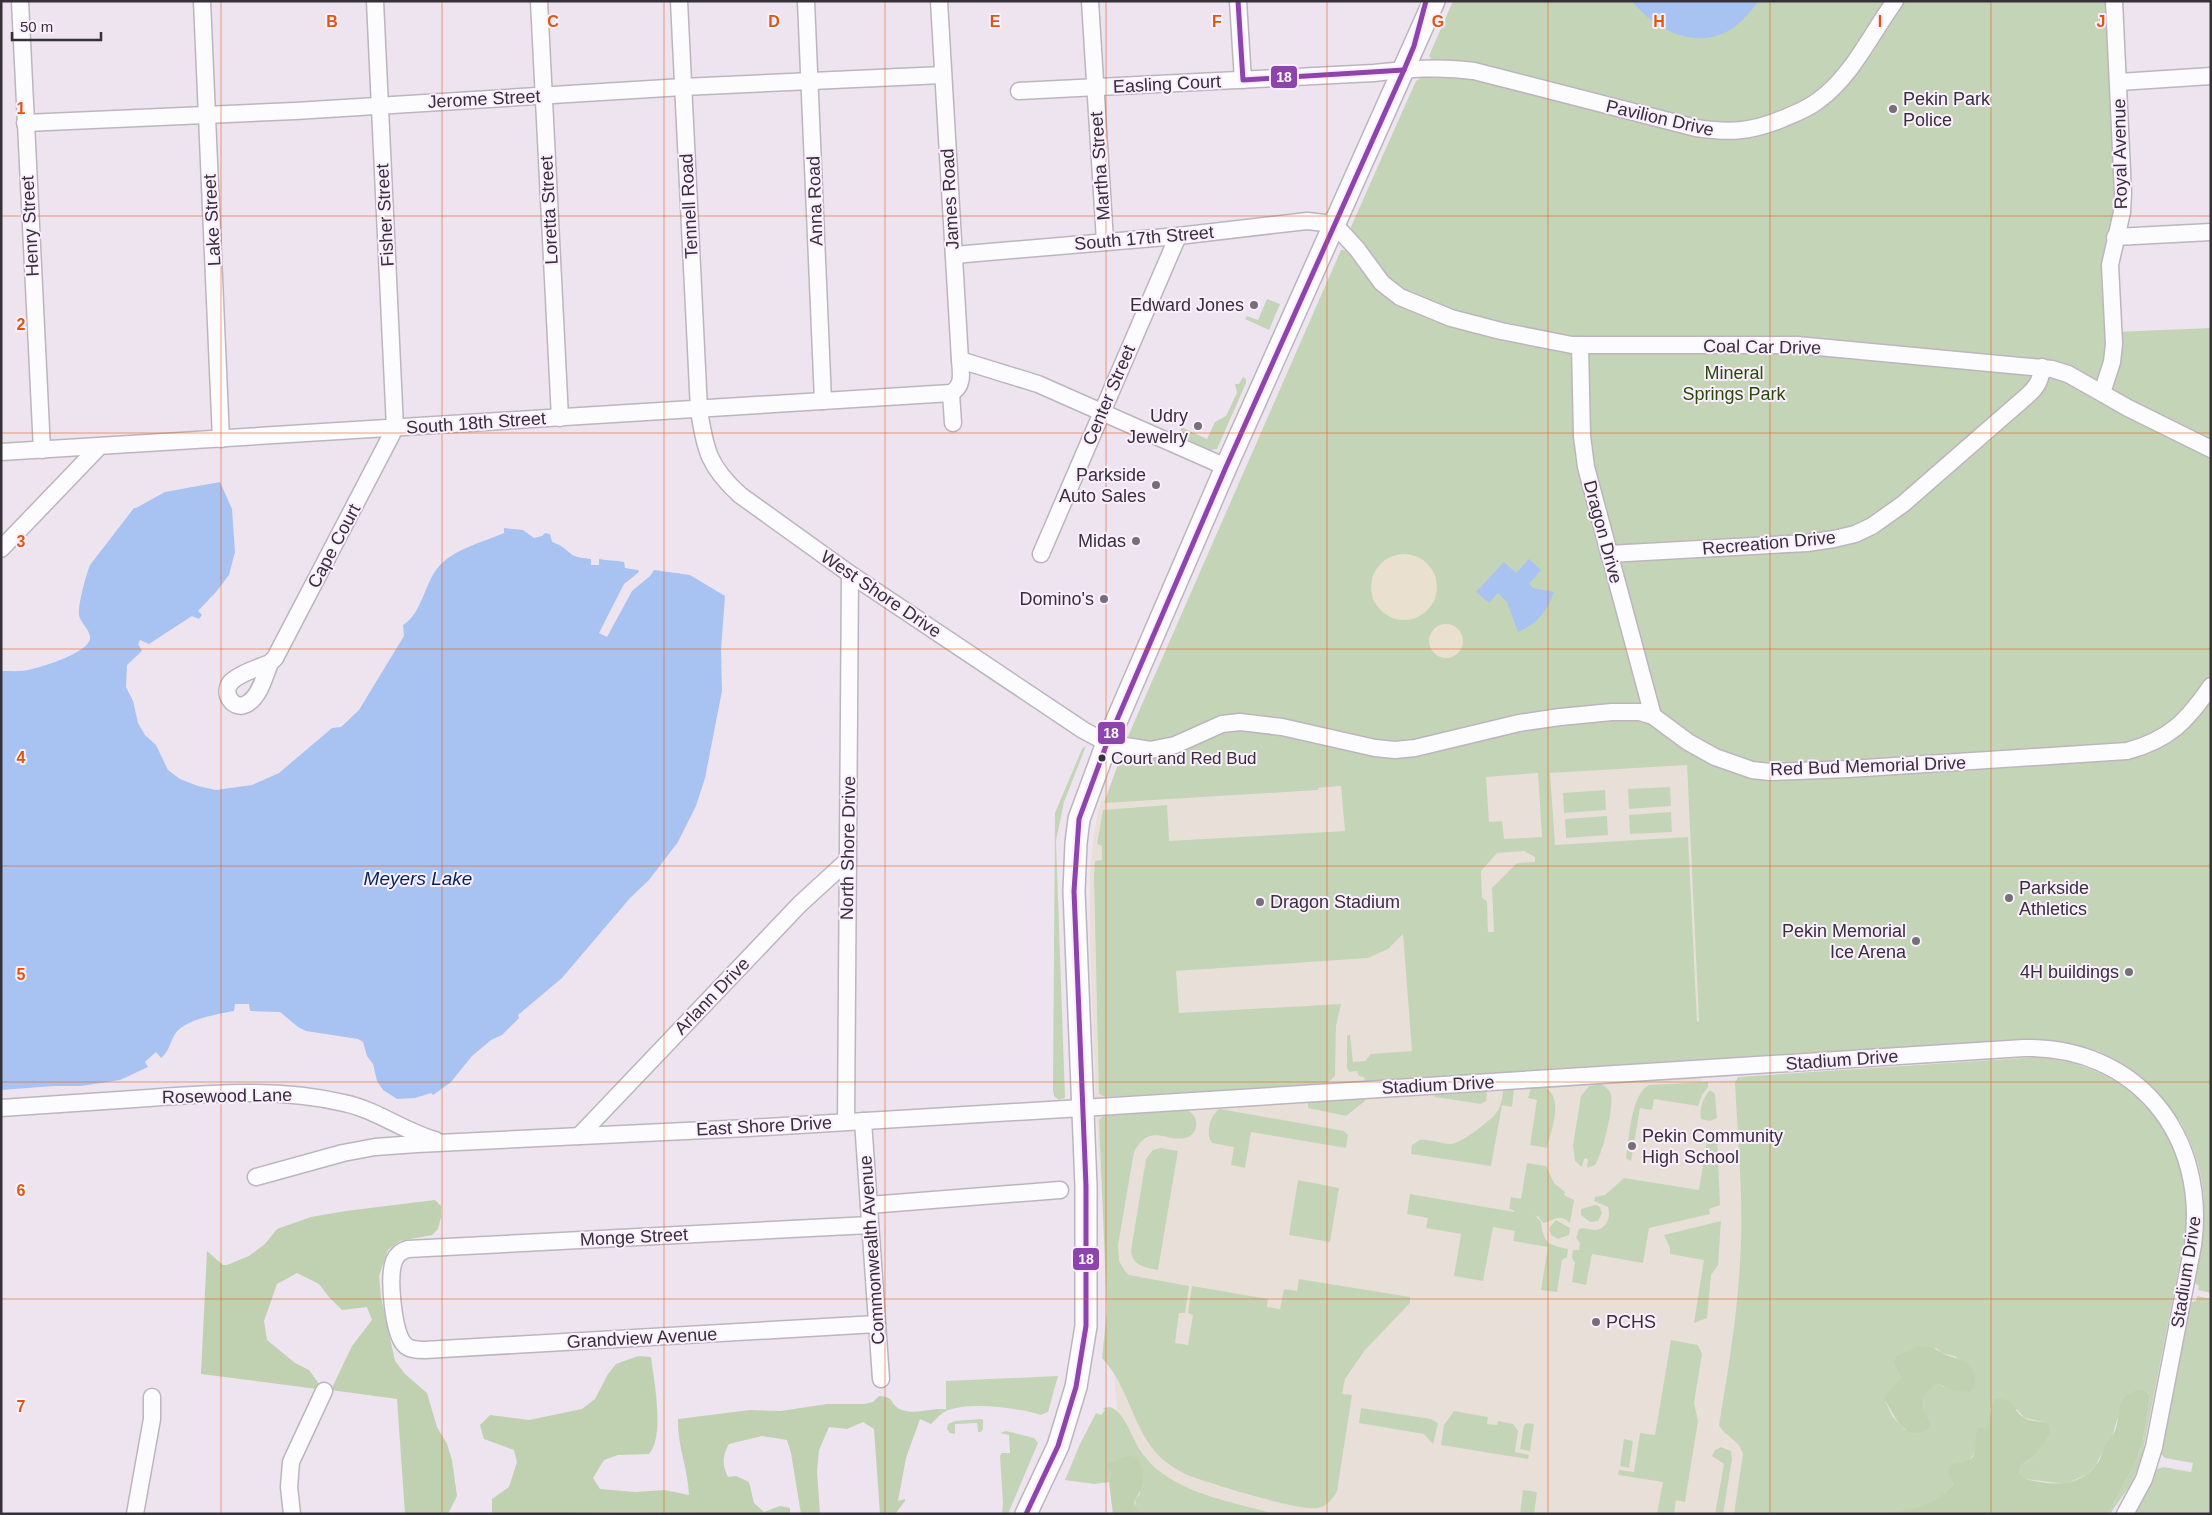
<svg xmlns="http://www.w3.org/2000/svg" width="2212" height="1515" font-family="Helvetica,sans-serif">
	<rect width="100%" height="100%" fill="#ede4ef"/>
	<!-- education -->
	<polygon fill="#e8e0d8" points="1687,764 1702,1082 2043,1060 2105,1514 1124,1514 1096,1110 1090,943 1090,874 1094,832 1101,801"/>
	<!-- green -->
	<g fill="#c4d5b7" fill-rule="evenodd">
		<path d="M1453 1H2114L2119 222 2114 332 2211 328V1293L2198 1290 2199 1286 2195 1283C2207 1219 2212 1179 2179 1119L2177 1120 2152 1086 2098 1051 2046 1040 1365 1081 1364 1077 1359 1076 1357 1071 1349 1072 1347 1068V1036L1350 1034 1353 1062 1365 1061 1371 1054 1412 1051 1403 934 1388 949 1368 958 1176 971 1179 1013 1341 1004 1336 1026 1335 1076 1326 1084 1105 1097 1099 1094 1094 876 1095 861 1102 860V846L1097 844 1103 810 1167 805 1169 841 1345 831 1341 786 1318 788V790L1104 803 1129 734 1341 250H1346L1353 233 1350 229 1416 81 1422 77 1431 58 1429 56ZM1687 765 1699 1021 1697 1022 1688 837 1555 845 1550 773ZM1538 773 1542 837 1504 839 1502 821 1489 822 1486 777ZM1524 851 1535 857V862L1517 863 1492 888 1494 932H1488L1487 901 1482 898 1481 871 1497 853Z"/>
		<polygon points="1267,299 1280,304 1269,330 1245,319 1247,316 1258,320"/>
		<polygon points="1243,377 1246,379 1246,383 1217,449 1209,450 1181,436 1181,427 1207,439 1215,422 1226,416 1237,393 1235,384 1239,384"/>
		<polygon points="1086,746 1064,802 1056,841 1065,1098 1059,1100 1054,1096 1053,1091 1055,813 1082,749"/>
		<polygon points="1670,787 1671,806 1629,809 1628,789"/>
		<polygon points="1605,790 1606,810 1564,813 1563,793"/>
		<polygon points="1671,812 1672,832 1630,834 1629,815"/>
		<polygon points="1607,816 1608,835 1566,838 1565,819"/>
		<path d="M2037 1057C2136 1066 2196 1136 2185 1236L2141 1461 2131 1484 2110 1514H2107L2135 1465 2143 1441 2150 1396 2145 1390 2140 1389 2117 1420 2111 1441 2104 1448 2096 1465 2087 1474 2066 1484 2025 1479 2019 1472 2021 1465C2036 1458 2042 1446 2051 1433L2049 1423 2024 1418 2017 1409 1990 1408V1421L1987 1428H1978C1976 1436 1978 1441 1977 1448 1977 1454 1956 1472 1951 1478L1953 1485 1944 1495 1931 1504 1887 1514H1734L1743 1454C1740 1440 1725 1437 1719 1425 1728 1371 1737 1317 1740 1262 1744 1202 1738 1143 1735 1083L1738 1077ZM1936 1348 1942 1353 1957 1357 1944 1387 1938 1384C1923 1391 1921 1400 1925 1415L1905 1430 1892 1416 1885 1400 1901 1377 1898 1371Z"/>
		<path d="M1708 1082V1087L1702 1095 1698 1106 1654 1099 1652 1110 1640 1108 1631 1161 1626 1158C1629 1139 1631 1094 1649 1085Z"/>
		<path d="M1601 1084C1606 1087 1610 1090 1611 1095 1614 1108 1602 1155 1595 1165L1587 1168 1588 1160 1586 1158 1584 1159 1582 1167 1575 1161 1573 1145 1581 1096 1589 1086Z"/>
		<path d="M1544 1087C1565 1097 1551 1130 1547 1148L1530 1145 1537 1100 1528 1098 1531 1088Z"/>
		<path d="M1503 1089H1514L1512 1107 1502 1105 1491 1166 1411 1154 1412 1145 1420 1140C1430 1139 1441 1144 1451 1144 1462 1143 1490 1121 1497 1112 1501 1106 1503 1097 1503 1089Z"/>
		<path d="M1710 1090 1715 1094 1717 1118 1710 1121 1701 1119C1699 1108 1703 1098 1710 1090Z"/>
		<polygon points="1487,1091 1486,1101 1481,1104 1435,1097 1434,1094"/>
		<polygon points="1364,1099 1365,1101 1346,1116 1308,1108 1308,1102"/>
		<path d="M1220 1109 1344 1131 1348 1135 1346 1148 1251 1132 1245 1168 1231 1165 1234 1147 1212 1143C1205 1134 1210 1114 1220 1109Z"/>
		<path d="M1186 1110C1200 1114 1200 1135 1185 1138 1165 1142 1150 1122 1134 1152L1118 1245 1119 1261 1125 1271 1129 1275 1189 1286 1185 1313H1179L1175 1343 1188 1345 1193 1315 1188 1313 1192 1286 1268 1299 1267 1307 1280 1309 1284 1289 1297 1291 1299 1279 1410 1297V1303L1365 1350 1345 1379 1342 1394 1352 1395 1337 1491C1333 1499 1327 1506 1318 1508 1302 1512 1204 1482 1185 1474 1176 1469 1167 1464 1160 1457 1132 1429 1129 1386 1102 1358L1107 1311 1099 1120 1103 1116 1109 1115Z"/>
		<path d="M1708 1133 1717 1135 1720 1205 1709 1209 1710 1214 1649 1228 1643 1263 1592 1254 1586 1285 1572 1282 1575 1263 1572 1258 1573 1250H1579L1580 1243 1576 1238 1579 1229C1585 1227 1589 1230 1595 1230 1607 1229 1611 1217 1608 1207L1594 1201 1595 1197 1605 1195 1624 1178 1699 1190Z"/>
		<path d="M1161 1148 1178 1151 1158 1270C1144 1267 1133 1266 1131 1251L1146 1159 1153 1150Z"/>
		<path d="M1527 1163 1546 1166 1554 1183 1565 1192 1564 1195 1574 1200 1570 1223C1559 1212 1554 1221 1543 1223L1539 1217 1535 1215 1541 1222C1543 1243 1549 1245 1568 1249L1567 1257 1562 1260 1557 1292 1541 1290 1548 1247 1513 1241 1515 1231 1493 1227 1483 1281 1454 1276 1461 1234 1426 1228 1428 1218 1407 1214 1410 1194 1514 1212V1210L1509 1209 1511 1197 1521 1199Z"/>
		<polygon points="1298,1180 1339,1188 1330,1242 1289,1235"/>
		<polygon points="1595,1205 1599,1206 1602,1213 1598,1221 1590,1222 1581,1215 1581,1209"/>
		<polygon points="1556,1220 1570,1228 1569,1235 1558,1239 1551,1235 1549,1228"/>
		<polygon points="1721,1221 1718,1265 1711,1275 1707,1318 1694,1323 1704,1260 1670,1254 1670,1248 1664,1235"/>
		<polygon points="2197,1296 2211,1299 2211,1514 2134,1514 2148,1491 2157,1469 2163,1467 2191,1472 2193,1463 2165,1458 2161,1454 2191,1302 2196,1301"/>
		<polygon points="1671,1340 1698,1345 1702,1354 1694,1403 1698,1421 1685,1502 1676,1500 1674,1514 1660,1514 1657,1513 1663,1482 1618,1475 1619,1470 1634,1472 1640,1433 1655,1435"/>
		<path d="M1058 1376 1048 1412 1041 1415C1020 1408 958 1399 940 1415L938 1409H946V1381Z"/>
		<path d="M1110 1407C1125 1412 1132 1438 1140 1450 1145 1457 1151 1465 1158 1470 1188 1495 1239 1504 1276 1514H1144L1135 1506 1136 1499 1140 1494 1131 1455 1117 1462 1109 1469 1111 1473 1109 1482 1094 1484 1065 1480 1080 1444 1096 1413 1101 1415 1105 1410 1103 1408Z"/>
		<polygon points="1361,1408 1431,1419 1438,1423 1433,1444 1424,1434 1359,1423"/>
		<polygon points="1454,1411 1488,1417 1487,1424 1497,1425 1498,1421 1513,1424 1518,1431 1515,1452 1529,1455 1528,1459 1441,1445 1444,1425"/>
		<polygon points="981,1419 983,1420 983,1429 981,1432 978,1432 977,1423 955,1424 955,1434 950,1433 947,1429 948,1424 955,1421"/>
		<polygon points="1527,1423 1534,1424 1530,1451 1520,1449 1524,1425"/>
		<polygon points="1006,1431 1034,1438 1038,1443 1008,1514 1002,1514 1003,1503 1000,1456 1002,1453 1010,1453 1009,1435 1000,1433"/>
		<polygon points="1624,1439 1633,1441 1629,1468 1620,1466"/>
		<polygon points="1721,1447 1731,1451 1732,1459 1723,1514 1715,1514 1724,1464 1712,1456 1715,1450"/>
		<polygon points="1523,1490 1537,1492 1534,1514 1520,1514"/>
	</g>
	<!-- forest -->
	<g fill="#bfd1b1">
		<polygon points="435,1200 441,1206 441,1217 438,1229 432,1235 400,1241 388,1250 379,1276 381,1297 395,1361 405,1374 427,1393 437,1427 447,1444 452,1460 457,1496 448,1514 405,1514 397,1399 331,1390 352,1346 372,1320 367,1307 342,1310 329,1297 319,1284 297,1273 277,1284 264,1321 267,1340 295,1363 309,1370 319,1384 317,1389 201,1374 207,1251 223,1265 227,1265 249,1256 265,1244 277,1229 311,1217 346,1211"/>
		<path d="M1919 1346C1929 1346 1934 1348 1942 1353 1959 1361 1979 1361 1975 1387L1968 1392 1954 1390 1938 1384C1919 1393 1920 1408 1931 1424L1929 1429C1904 1443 1895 1416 1885 1400 1889 1388 1896 1386 1901 1377L1894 1363 1896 1356Z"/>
		<path d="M638 1356 651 1357C654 1381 665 1436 649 1454L618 1455 604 1460 593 1478 600 1489 635 1492 664 1490 689 1495C688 1469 677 1444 678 1419L750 1410 781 1411 827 1404H864L873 1402 879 1396C894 1397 889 1401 898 1408 907 1415 928 1410 938 1409L941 1414 931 1424 920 1419 906 1458 898 1501 905 1499V1501L895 1514H880L874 1429 863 1422 847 1429 829 1427 819 1450 817 1471 820 1514H801L791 1453 787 1440 762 1436 729 1444C722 1456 722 1465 728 1477L736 1476 749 1482 754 1503 764 1512 780 1506 790 1508V1514L624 1512 492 1514V1499L509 1487 517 1462 514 1450 484 1439 480 1425 490 1415 529 1420 582 1409 595 1399 608 1374 616 1364Z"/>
		<path d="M2140 1389 2145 1390 2150 1396 2143 1441 2135 1465 2107 1514H1887C1915 1506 1932 1509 1953 1485L1948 1471 1952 1464C1985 1460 1971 1450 1978 1428H1987C1991 1418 1989 1409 1995 1399 2017 1398 2011 1409 2024 1418 2030 1422 2042 1421 2049 1423L2051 1433C2042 1447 2036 1457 2021 1465L2019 1472 2025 1479C2050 1485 2078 1489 2096 1465 2101 1460 2101 1453 2104 1447 2109 1440 2113 1437 2116 1428 2122 1406 2115 1398 2140 1389Z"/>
		<path d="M1131 1455 1138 1459C1147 1478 1143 1485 1134 1503L1135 1506 1144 1514H1113L1109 1482 1111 1473 1107 1466V1464Z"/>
	</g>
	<!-- sand -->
	<g fill="#e9e0d0">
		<circle cx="1404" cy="587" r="33"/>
		<circle cx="1446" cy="641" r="17"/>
	</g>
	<!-- water -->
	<g fill="#a8c3f2">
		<path d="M1632 1H1759C1750 12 1741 24 1728 31 1694 50 1654 29 1632 1Z"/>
		<path d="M220 482 232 509 235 552 229 575 216 592 198 611 202 615 199 619 192 616 149 644 140 640 138 644 142 651 127 665 126 687 133 701 138 723 145 735 156 745 168 770 180 779 198 786 216 790 252 785 279 773 332 728 341 727 359 710 404 636 403 625C421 614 424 587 436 570 451 549 482 543 504 533V528L523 530 534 538 542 536 545 533 550 534 552 542C564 547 561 546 570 553 575 558 584 558 591 559V565H599V559C608 561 615 560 624 562L625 568 638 570 639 572 624 584 599 633 607 637 632 591 650 576 654 570 690 575 725 596 721 650 722 691 705 778 696 806 678 842 649 880 630 898 562 978 518 1015 519 1018 502 1035 491 1040 472 1056 451 1082 433 1095 431 1093 415 1098 397 1099 383 1090 377 1081 373 1064 367 1056 363 1042 358 1039 306 1031 298 1027 280 1012 250 1011 249 1004H235L234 1011C218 1014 185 1019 175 1034 170 1042 169 1052 161 1058L156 1052 145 1062 148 1067 120 1080 81 1086H54L1 1090V671C11 671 23 672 32 669 45 666 87 653 90 639 91 630 80 623 79 615 78 604 86 575 90 565L134 508H136L165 492Z"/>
		<path d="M1529 559 1541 570 1529 584 1533 588 1554 592C1547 612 1537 624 1518 632L1507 602 1498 593 1489 603 1476 592 1504 562 1516 573Z"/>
	</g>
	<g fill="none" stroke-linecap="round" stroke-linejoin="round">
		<defs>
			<g id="minor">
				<polyline points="20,1 42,450"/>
				<polyline points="202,1 221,439"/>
				<polyline points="539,1 560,418"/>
				<path d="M679 1 699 410C705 450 709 467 740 495L850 574 1083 730 1107 743 1150 750 1175 745 1222 724 1240 722 1282 727 1375 748 1395 750 1415 748 1519 723 1560 717 1612 712H1640L1653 716 1688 742 1715 757 1752 770 1770 772 1849 769 2127 751C2169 740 2187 721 2211 686"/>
				<polyline points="806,1 823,401"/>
				<polyline points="1090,1 1105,241"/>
				<polyline points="1238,1 1243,80"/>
				<polyline points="2119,82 2211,76"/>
				<path d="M1019 91 1374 73C1408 69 1440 66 1474 71L1696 128C1730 133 1750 132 1782 119 1794 114 1808 109 1819 100 1852 76 1871 34 1895 1"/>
				<polyline points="25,123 295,111 683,87 943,75"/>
				<polyline points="2115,237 2211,232"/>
				<polyline points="954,255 1178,236 1307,221 1334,224 1357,249 1382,283 1400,297 1451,318 1501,331 1572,345 1797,345 2052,369 2068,374 2128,408 2211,449"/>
				<polyline points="1580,345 1582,436 1586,467 1653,716"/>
				<polyline points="960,360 1038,384 1226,467"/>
				<polyline points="951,393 953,423"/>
				<polyline points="2102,393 2112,362 2114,344 2110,265 2122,212 2123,193 2114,1"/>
				<path d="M1 452 951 393C964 386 961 373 960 360L939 1"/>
				<polyline points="1,549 98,448"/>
				<polyline points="1041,554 1178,236"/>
				<path d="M1609 554 1807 543 1834 539 1855 534 1872 526 1903 504 2028 395C2037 387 2041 380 2042 367"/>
				<path d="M270 663C265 675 260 696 248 703 234 713 220 692 232 681 242 672 258 668 270 663L275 658 395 428 375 1"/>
				<path d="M1 1108C50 1105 99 1101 149 1098 214 1093 280 1088 344 1103 377 1110 403 1131 435 1140"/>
				<polyline points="863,1121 881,1379"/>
				<polyline points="846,1122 850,574"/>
				<polyline points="579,1136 800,904 848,860"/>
				<path d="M256 1177 343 1153 375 1147 417 1144 748 1128 1098 1107 2024 1048C2137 1046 2208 1136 2193 1245L2154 1447 2144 1479 2125 1514"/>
				<polyline points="869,1205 1060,1190"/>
				<path d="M870 1225 408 1249C401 1251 397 1254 394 1261 388 1277 393 1331 404 1344 409 1350 418 1350 425 1350L877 1324"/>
				<polyline points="135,1514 152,1419 152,1397"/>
				<polyline points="292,1514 289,1487 291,1462 324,1391"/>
			</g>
			<polyline id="major" points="1026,1514 1058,1446 1076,1387 1086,1326 1086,1186 1074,891 1076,843 1079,819 1107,743 1226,467 1434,1"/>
		</defs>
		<!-- minor casing -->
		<use href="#minor" stroke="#bcb5be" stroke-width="19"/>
		<!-- major casing -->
		<use href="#major" stroke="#bcb5be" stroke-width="24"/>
		<!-- minor -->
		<use href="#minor" stroke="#fcfbfd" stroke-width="16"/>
		<!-- major -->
		<use href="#major" stroke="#fcfbfd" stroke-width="21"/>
		<defs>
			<g id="bus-1">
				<polyline points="1238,1 1243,80 1404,70"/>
				<polyline points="1026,1514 1058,1446 1076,1387 1086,1326 1086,1186 1074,891 1079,819 1107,743 1226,467 1404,70 1414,46 1426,1"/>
			</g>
		</defs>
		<!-- bus-1 casing -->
		<use href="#bus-1" stroke="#fbeeff" stroke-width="9"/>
		<!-- bus-1 -->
		<use href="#bus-1" stroke="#8e44ad" stroke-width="5"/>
	</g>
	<!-- grid -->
	<path fill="none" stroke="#df570e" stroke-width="1" stroke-opacity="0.55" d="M221 1V1514M442 1V1514M664 1V1514M885 1V1514M1106 1V1514M1327 1V1514M1548 1V1514M1770 1V1514M1991 1V1514M1 216H2211M1 433H2211M1 649H2211M1 866H2211M1 1082H2211M1 1299H2211"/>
	<!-- markers -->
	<g fill="#766f78" stroke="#fbeeff" stroke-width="2">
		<circle cx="1893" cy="109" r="5"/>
		<circle cx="1254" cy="305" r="5"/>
		<circle cx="1198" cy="426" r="5"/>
		<circle cx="1156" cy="485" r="5"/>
		<circle cx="1136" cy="541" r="5"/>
		<circle cx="1104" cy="599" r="5"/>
		<circle cx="2009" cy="898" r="5"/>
		<circle cx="1260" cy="902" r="5"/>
		<circle cx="1916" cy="941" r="5"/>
		<circle cx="2129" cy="972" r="5"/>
		<circle cx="1632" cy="1146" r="5"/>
		<circle cx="1596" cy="1322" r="5"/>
	</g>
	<circle fill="#363038" stroke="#fbeeff" stroke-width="2" cx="1102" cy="758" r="4.5"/>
	<g text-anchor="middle" stroke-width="4" stroke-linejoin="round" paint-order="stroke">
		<!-- bus labels -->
		<g font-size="17" fill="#363038" stroke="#fbeeff" text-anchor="start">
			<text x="1111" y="764">Court and Red Bud</text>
		</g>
		<!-- street labels -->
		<g font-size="18" fill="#363038" stroke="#fbeeff">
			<text transform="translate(1167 84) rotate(-3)" y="6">Easling Court</text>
			<text transform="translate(484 99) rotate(-3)" y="6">Jerome Street</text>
			<text transform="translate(1660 118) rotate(13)" y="6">Pavilion Drive</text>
			<text transform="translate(2120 154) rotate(-91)" y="6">Royal Avenue</text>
			<text transform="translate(1100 166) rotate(-94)" y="6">Martha Street</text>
			<text transform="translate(950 199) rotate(-93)" y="6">James Road</text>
			<text transform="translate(815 201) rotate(-92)" y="6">Anna Road</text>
			<text transform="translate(689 206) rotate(-93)" y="6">Tennell Road</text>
			<text transform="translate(549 210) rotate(-93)" y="6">Loretta Street</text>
			<text transform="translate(385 215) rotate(-93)" y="6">Fisher Street</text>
			<text transform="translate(212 220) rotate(-93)" y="6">Lake Street</text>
			<text transform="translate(30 226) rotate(-93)" y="6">Henry Street</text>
			<text transform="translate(1144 238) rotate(-5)" y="6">South 17th Street</text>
			<text transform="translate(1762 347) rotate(1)" y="6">Coal Car Drive</text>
			<text transform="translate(1109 395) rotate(-67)" y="6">Center Street</text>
			<text transform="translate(476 423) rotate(-4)" y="6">South 18th Street</text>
			<text transform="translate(1603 532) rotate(75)" y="6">Dragon Drive</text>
			<text transform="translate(1769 543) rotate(-5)" y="6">Recreation Drive</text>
			<text transform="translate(334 546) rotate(-62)" y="6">Cape Court</text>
			<text transform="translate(881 594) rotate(34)" y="6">West Shore Drive</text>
			<text transform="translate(1868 766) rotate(-2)" y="6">Red Bud Memorial Drive</text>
			<text transform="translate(848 848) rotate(-89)" y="6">North Shore Drive</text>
			<text transform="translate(712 996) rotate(-46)" y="6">Arlann Drive</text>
			<text transform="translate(1842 1060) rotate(-4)" y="6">Stadium Drive</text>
			<text transform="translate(1438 1085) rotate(-3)" y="6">Stadium Drive</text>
			<text transform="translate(227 1096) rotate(-1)" y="6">Rosewood Lane</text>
			<text transform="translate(764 1126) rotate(-3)" y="6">East Shore Drive</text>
			<text transform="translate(634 1237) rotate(-3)" y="6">Monge Street</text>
			<text transform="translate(872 1250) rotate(-94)" y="6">Commonwealth Avenue</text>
			<text transform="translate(2186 1272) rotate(-81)" y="6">Stadium Drive</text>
			<text transform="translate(642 1338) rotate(-3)" y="6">Grandview Avenue</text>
		</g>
		<!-- poi labels -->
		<g font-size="18" fill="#363038" stroke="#fbeeff" text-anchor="end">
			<text x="1903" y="105" text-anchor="start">Pekin Park<tspan x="1903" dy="21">Police</tspan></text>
			<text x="1244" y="311">Edward Jones</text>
			<text x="1188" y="422">Udry<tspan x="1188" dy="21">Jewelry</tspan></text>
			<text x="1146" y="481">Parkside<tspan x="1146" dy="21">Auto Sales</tspan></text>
			<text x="1126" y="547">Midas</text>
			<text x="1094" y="605">Domino's</text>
			<text x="2019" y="894" text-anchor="start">Parkside<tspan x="2019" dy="21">Athletics</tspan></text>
			<text x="1270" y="908" text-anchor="start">Dragon Stadium</text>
			<text x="1906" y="937">Pekin Memorial<tspan x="1906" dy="21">Ice Arena</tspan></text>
			<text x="2119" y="978">4H buildings</text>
			<text x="1642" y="1142" text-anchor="start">Pekin Community<tspan x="1642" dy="21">High School</tspan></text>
			<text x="1606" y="1328" text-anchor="start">PCHS</text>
		</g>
		<!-- park labels -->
		<g font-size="18" fill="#274b02" stroke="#fbeeff">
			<text x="1734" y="379">Mineral<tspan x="1734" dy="21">Springs Park</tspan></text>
		</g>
		<!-- water labels -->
		<g font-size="19" font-style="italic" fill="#00265b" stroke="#fbeeff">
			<text x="418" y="885">Meyers Lake</text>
		</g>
	</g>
	<g font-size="16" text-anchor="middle" font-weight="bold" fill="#df570e" stroke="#fbeeff" stroke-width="4" stroke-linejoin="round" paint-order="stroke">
		<text x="332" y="27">B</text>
		<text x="553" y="27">C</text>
		<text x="774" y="27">D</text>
		<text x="995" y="27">E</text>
		<text x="1217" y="27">F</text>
		<text x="1438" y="27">G</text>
		<text x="1659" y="27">H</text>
		<text x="1880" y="27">I</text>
		<text x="2101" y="27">J</text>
		<text x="21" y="114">1</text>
		<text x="21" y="330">2</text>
		<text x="21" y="547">3</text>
		<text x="21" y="763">4</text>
		<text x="21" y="980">5</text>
		<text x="21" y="1196">6</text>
		<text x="21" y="1412">7</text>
	</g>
	<g stroke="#fbeeff" stroke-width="2">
		<rect x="1270" y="65" width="28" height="24" rx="5" fill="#8e44ad"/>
		<rect x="1097" y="721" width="29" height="24" rx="5" fill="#8e44ad"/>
		<rect x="1072" y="1247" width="28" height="24" rx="5" fill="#8e44ad"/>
	</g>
	<g font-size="14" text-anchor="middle" font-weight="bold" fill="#fff">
		<text x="1284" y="82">18</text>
		<text x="1111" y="738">18</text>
		<text x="1086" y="1264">18</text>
	</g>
	<!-- border -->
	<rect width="2212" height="1515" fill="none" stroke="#363038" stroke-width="5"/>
	<!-- scale -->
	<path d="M12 32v8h89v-8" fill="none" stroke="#363038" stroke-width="2.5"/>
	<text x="20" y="32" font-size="15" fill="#363038" stroke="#fbeeff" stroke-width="4" paint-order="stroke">50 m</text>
</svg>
